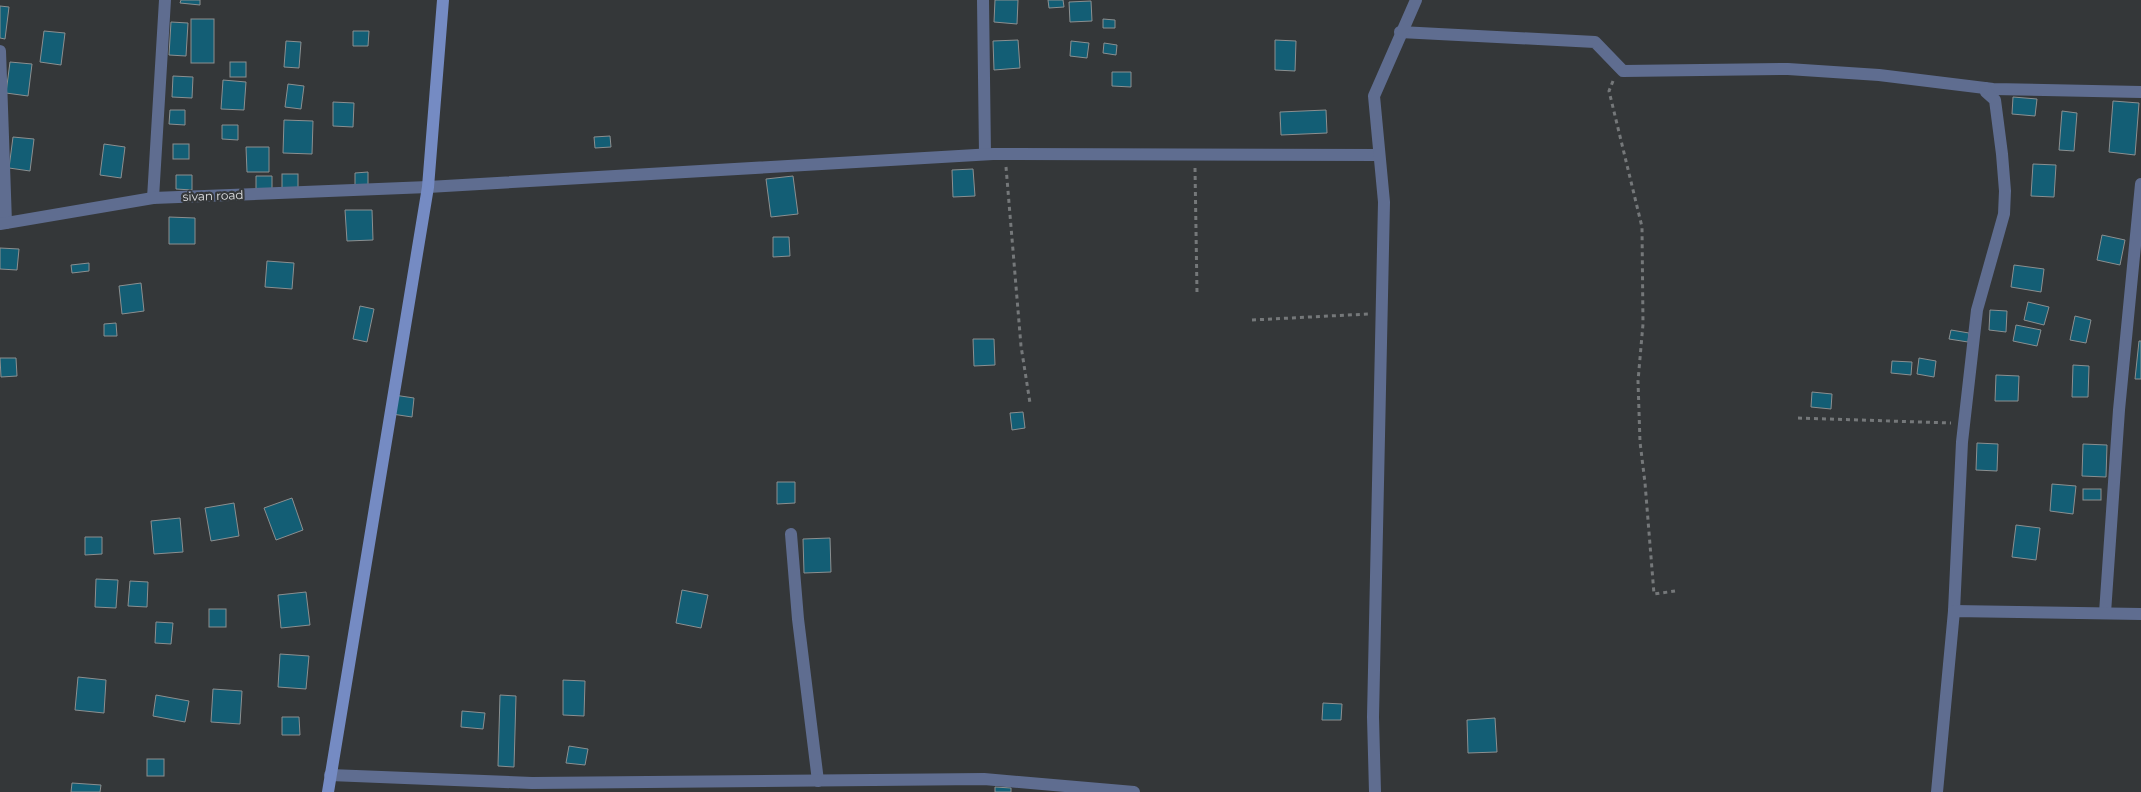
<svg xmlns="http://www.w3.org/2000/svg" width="2141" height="792" font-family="Montserrat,sans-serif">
	<rect width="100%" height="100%" fill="#343739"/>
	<!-- building -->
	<g fill="#135e75" stroke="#8b8f90">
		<polygon points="181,0 200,0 200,5 180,3"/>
		<polygon points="995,0 1018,0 1017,24 994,22"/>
		<polygon points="1048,0 1063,0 1064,7 1049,8"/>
		<polygon points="1091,1 1092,21 1070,22 1069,2"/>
		<polygon points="0,6 9,7 5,39 0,38"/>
		<rect x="191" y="19" width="23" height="44"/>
		<polygon points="1103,19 1115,20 1115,28 1103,28"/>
		<polygon points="171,22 188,23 186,56 169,55"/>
		<polygon points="44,31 65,33 61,65 40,62"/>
		<polygon points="353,31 369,31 368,46 353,46"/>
		<polygon points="1018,40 1020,68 994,70 993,41"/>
		<polygon points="1275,40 1296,41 1295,71 1275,70"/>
		<polygon points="286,41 301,42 299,68 284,67"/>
		<polygon points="1071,41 1089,43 1087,58 1070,56"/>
		<polygon points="1104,43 1117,45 1116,55 1103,53"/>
		<polygon points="10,62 32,64 28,96 6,93"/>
		<rect x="230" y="62" width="16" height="15"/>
		<polygon points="1112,72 1131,72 1131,87 1112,86"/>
		<polygon points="173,76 193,77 192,98 172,97"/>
		<polygon points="223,80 246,82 244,110 221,109"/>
		<polygon points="288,84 304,86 301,109 285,107"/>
		<polygon points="2013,97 2037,99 2035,116 2012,114"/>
		<polygon points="2113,101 2139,103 2135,155 2109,152"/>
		<polygon points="333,102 354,103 353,127 333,126"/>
		<polygon points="170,110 185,110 185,125 169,124"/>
		<polygon points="1326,110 1327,133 1281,135 1280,112"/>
		<polygon points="2062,111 2077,113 2074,151 2059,150"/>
		<polygon points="284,120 313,121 312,154 283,153"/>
		<polygon points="222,125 238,125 238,140 222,139"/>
		<polygon points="610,136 611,147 595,148 594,137"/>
		<polygon points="13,137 34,139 30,171 9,168"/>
		<polygon points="104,144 125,147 121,178 100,175"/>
		<rect x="173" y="144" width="16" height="15"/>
		<polygon points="246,147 269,147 269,172 247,172"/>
		<polygon points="2033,164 2056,165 2054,197 2031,196"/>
		<polygon points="973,169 975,196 953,197 952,170"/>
		<polygon points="368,172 368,186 355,186 355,173"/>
		<rect x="282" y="174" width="16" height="15"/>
		<polygon points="176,175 192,175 192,190 176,189"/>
		<polygon points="256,176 272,176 272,191 256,190"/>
		<polygon points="793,176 798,214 771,217 766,179"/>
		<polygon points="345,210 372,210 373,240 347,241"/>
		<polygon points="169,217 195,218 195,244 169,244"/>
		<polygon points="2102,235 2125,240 2120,265 2097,260"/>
		<polygon points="773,237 789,237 790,256 773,257"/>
		<polygon points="0,248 19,249 17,270 0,269"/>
		<polygon points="267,261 294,263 292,289 265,287"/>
		<polygon points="89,263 89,271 72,273 71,265"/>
		<polygon points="2014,265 2044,269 2041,292 2011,287"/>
		<polygon points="141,283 144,311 122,314 119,286"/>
		<polygon points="2028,302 2049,307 2044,325 2024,320"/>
		<polygon points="360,306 374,309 367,342 353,339"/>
		<polygon points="1990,310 2007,311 2006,332 1989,330"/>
		<polygon points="2075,316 2091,320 2086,343 2070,340"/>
		<polygon points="116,323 117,336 104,336 104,324"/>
		<polygon points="2016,325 2041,330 2037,346 2013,341"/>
		<polygon points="1951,330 1969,333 1968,342 1949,339"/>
		<polygon points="973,339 994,339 995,365 974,366"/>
		<polygon points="2139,341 2141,341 2141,379 2135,379"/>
		<polygon points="0,358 16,358 17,376 1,377"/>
		<polygon points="1919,358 1936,361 1934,377 1917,374"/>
		<polygon points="1892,361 1912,362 1911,375 1891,373"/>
		<polygon points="2073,365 2089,366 2088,397 2072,397"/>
		<polygon points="1996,375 2019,376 2018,401 1995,401"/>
		<polygon points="1812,392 1832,394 1831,409 1811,407"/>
		<polygon points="394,395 414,398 412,417 392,414"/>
		<polygon points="1023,412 1025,428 1012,430 1010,413"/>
		<polygon points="1977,443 1998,444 1997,471 1976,470"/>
		<polygon points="2083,444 2107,445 2106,477 2082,476"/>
		<polygon points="777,482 795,482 795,503 777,504"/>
		<polygon points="2052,484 2076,486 2073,514 2050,511"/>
		<rect x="2083" y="489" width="18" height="11"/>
		<polygon points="292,498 303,530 276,540 264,508"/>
		<polygon points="234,503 239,536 211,541 205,508"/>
		<polygon points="180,518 183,552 154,554 151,521"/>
		<polygon points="2016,525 2040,528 2036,560 2012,557"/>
		<polygon points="85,537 102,537 102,554 85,555"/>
		<polygon points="830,538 831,572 804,573 803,539"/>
		<polygon points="96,579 118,580 116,608 95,607"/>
		<polygon points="130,581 148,582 147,607 128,606"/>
		<polygon points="682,590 708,595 701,628 676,623"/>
		<polygon points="306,592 310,625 281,628 278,595"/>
		<rect x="209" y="609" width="17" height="18"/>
		<polygon points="156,622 173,623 171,644 155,643"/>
		<polygon points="280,654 309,656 306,689 278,687"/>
		<polygon points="78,677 106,680 104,713 75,710"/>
		<polygon points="563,680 585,681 584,716 563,715"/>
		<polygon points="213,689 242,691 240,724 211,722"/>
		<polygon points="156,695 189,701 185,722 153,716"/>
		<polygon points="500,695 516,696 514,767 498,766"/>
		<polygon points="1323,703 1342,704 1341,720 1322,720"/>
		<polygon points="462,711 485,713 483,729 461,727"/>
		<polygon points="282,717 299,717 300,735 282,735"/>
		<polygon points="1495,718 1497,752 1468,753 1467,720"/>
		<polygon points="569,746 588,749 585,765 566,763"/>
		<rect x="147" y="759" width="17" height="17"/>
		<polygon points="72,783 101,785 100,792 71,792"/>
		<polygon points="995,787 1011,788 1011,792 995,792"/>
	</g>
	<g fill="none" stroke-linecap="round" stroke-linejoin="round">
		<!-- path -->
		<g stroke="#75787a" stroke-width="3" stroke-dasharray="4 4" stroke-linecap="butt">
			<polyline points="1613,81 1609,91 1642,227 1643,324 1638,381 1640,442 1645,483 1654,594 1675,591"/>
			<polyline points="1006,167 1021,346 1030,403"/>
			<polyline points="1195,168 1197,293"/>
			<polyline points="1252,320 1368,314"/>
			<polyline points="1798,418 1951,423"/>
		</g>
		<!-- street -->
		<g stroke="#5f6d90" stroke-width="12">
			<polyline points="983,0 985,154"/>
			<polyline points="1400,32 1595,42 1623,71 1788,69 1879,75 1993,89 2141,92"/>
			<polyline points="0,51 6,223"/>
			<polyline points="153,198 165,0"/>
			<polyline points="0,224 153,198 428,187 993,154 1379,155"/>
			<polyline points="791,534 798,619 818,781"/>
			<polyline points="1954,611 1962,442 1977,310 2004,214 2005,191 2002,154 1995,100 1986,92 1985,88"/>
			<polyline points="2105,613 2119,410 2141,184"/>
			<polyline points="330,775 532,783 984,779 1134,792"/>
			<polyline points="1375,792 1373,717 1384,202 1374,96 1416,0"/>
			<polyline points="1937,792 1954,611 2141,614"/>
		</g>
		<!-- secondary -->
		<polyline stroke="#758bc3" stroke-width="12" points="328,792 428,187 443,0"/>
	</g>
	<g text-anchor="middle" stroke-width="4.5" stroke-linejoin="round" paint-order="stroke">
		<!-- street labels -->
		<g font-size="12" fill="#dfe0e2" stroke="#343739">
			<text transform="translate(213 196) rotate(-2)" y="4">sivan road</text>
		</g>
	</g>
</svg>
